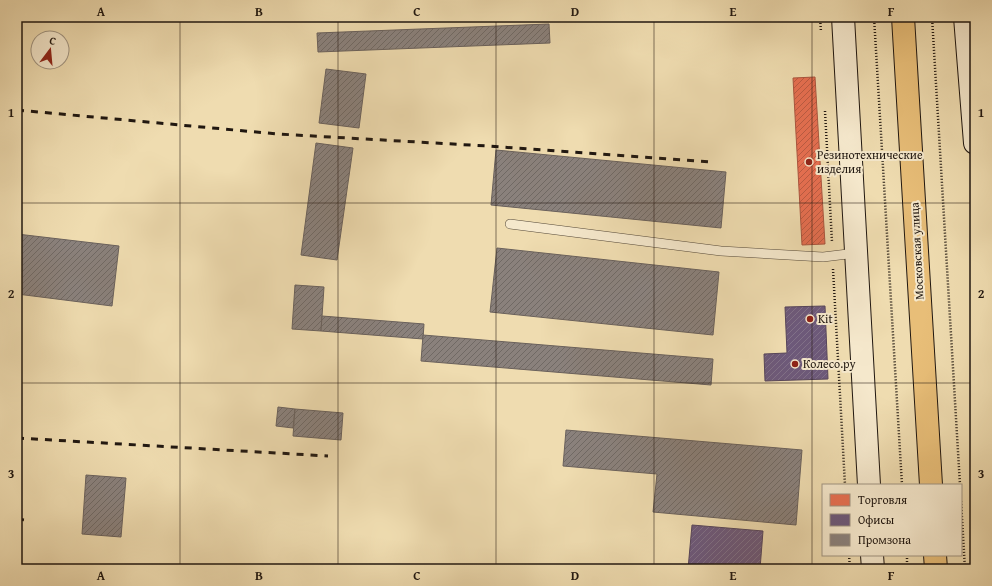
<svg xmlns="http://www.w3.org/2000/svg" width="992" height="586" font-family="'Gentium Book Plus',serif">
	<defs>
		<pattern id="shops-hatch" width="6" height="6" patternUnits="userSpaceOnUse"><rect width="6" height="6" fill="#e76f51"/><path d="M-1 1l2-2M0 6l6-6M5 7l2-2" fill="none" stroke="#bb5a42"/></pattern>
		<pattern id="offices-hatch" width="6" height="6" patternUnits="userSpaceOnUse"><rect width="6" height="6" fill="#6d597a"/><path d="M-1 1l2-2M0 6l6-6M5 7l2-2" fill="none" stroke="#817189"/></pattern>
		<pattern id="industry-hatch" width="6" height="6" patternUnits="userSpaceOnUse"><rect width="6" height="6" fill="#8a817c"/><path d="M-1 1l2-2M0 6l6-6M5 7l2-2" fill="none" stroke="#706964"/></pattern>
	</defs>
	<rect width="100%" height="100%" fill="#efdcb0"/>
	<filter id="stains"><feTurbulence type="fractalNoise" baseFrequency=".005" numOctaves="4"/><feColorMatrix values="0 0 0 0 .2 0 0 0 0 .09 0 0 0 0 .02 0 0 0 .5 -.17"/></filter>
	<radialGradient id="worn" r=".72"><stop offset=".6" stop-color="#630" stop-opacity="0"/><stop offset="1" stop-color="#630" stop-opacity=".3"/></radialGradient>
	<!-- shops -->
	<polygon fill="url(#shops-hatch)" stroke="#ab553e" points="815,77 825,244 802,245 793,78"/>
	<!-- offices -->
	<g fill="url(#offices-hatch)" stroke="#56455a">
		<polygon points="825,306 828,379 765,381 764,354 787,353 785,307"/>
		<polygon points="692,525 763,531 760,569 688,569"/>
	</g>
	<!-- industry -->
	<g fill="url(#industry-hatch)" stroke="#6a615c">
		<polygon points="549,24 550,43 318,52 317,33"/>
		<polygon points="326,69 366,74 359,128 319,123"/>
		<polygon points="316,143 353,148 337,260 301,255"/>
		<polygon points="496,150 726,172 721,228 491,205"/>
		<polygon points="17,234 119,246 112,306 17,294"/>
		<polygon points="497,248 719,272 713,335 490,312"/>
		<polygon points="295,285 324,287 321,331 292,329"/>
		<polygon points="322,316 424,324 423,339 321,331"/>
		<polygon points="423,335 713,359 711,385 421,361"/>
		<polygon points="278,407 295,409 293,428 276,426"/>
		<polygon points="295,409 343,413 341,440 293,436"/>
		<polygon points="566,430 802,450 796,525 653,512 657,474 563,466"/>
		<polygon points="86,475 126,478 121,537 82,534"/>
	</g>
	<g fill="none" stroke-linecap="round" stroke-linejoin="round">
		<defs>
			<polyline id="lane" points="510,224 721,251 823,257 856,253"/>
			<g id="secondary">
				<polyline points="843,17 869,485"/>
				<polyline points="965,17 975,143"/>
				<polyline points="872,555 873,569"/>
			</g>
			<g id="primary">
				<polyline points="903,17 931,485"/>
				<polyline points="935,555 936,569"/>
			</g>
		</defs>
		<!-- lane casing -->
		<use href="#lane" stroke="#544838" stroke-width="10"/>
		<!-- secondary casing -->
		<use href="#secondary" stroke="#201710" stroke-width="24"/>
		<!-- primary casing -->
		<use href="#primary" stroke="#201710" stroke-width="24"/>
		<!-- path -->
		<g stroke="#201710" stroke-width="2.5" stroke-dasharray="1 2" stroke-linecap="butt">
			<polyline points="820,17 821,32"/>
			<polyline points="874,17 902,485"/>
			<polyline points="932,17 960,485"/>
			<polyline points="825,111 832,242"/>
			<polyline points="833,269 845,485"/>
			<polyline points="961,501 965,569"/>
			<polyline points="849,555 850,569"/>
			<polyline points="907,555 907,569"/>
		</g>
		<!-- lane -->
		<use href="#lane" stroke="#f5e8cc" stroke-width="9"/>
		<!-- secondary -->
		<use href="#secondary" stroke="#f5e8cc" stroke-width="22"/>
		<!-- primary -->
		<use href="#primary" stroke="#e8be78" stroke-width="22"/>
		<!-- rail -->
		<g stroke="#201710" stroke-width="3" stroke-dasharray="7 7" stroke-linecap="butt">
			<polyline points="17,110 278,134 487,146 710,162"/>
			<polyline points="17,438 328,456"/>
			<polyline points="17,479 21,479"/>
			<polyline points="17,519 25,520"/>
		</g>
	</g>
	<!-- grid -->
	<path fill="none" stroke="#201710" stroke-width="1" stroke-opacity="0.55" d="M180 17V569M338 17V569M496 17V569M654 17V569M812 17V569M17 203H975M17 383H975"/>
	<!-- markers -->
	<g fill="#8f2418" stroke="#f5e8cc" stroke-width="1.5">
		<circle cx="809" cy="162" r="4"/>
		<circle cx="810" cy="319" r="4"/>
		<circle cx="795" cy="364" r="4"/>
	</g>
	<g text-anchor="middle" stroke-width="4" stroke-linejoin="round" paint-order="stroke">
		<!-- poi labels -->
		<g font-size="12" fill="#201710" stroke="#f5e8cc" text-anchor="start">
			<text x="817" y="159">Резинотехнические<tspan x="817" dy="14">изделия</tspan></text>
			<text x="818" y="323">Kit</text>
			<text x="803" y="368">Колесо.ру</text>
		</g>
		<!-- street labels -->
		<g font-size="12" fill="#201710" stroke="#f5e8cc">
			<text transform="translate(917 251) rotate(-93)" y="4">Московская улица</text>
		</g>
	</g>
	<!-- margin -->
	<rect width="992" height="586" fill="none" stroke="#efdcb0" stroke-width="44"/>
	<!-- legend -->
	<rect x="822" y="484" width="140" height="72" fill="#f5e8cc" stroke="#a09481"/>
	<rect x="830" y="494" width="20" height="12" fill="#e76f51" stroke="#a09481"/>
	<text x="858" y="504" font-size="12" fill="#201710">Торговля</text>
	<rect x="830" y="514" width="20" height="12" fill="#6d597a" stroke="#a09481"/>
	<text x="858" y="524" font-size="12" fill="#201710">Офисы</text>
	<rect x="830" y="534" width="20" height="12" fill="#8a817c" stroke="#a09481"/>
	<text x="858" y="544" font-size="12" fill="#201710">Промзона</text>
	<!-- north arrow -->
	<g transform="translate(50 50) rotate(16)"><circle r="19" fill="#f5e8cc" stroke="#a09481"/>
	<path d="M0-3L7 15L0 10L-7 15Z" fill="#8f2418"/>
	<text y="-6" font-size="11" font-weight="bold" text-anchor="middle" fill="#201710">С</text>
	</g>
	<rect x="22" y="22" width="948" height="542" fill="none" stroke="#201710" stroke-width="1.5"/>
	<g font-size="13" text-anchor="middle" font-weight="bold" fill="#201710">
		<text x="101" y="16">A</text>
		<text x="259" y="16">B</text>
		<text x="417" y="16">C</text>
		<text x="575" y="16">D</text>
		<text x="733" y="16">E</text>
		<text x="891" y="16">F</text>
		<text x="11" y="117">1</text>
		<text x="981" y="117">1</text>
		<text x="11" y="298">2</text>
		<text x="981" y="298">2</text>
		<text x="11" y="478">3</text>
		<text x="981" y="478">3</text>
		<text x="101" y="580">A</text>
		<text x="259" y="580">B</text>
		<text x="417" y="580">C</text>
		<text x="575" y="580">D</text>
		<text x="733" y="580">E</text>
		<text x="891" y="580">F</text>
	</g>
	<rect width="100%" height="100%" filter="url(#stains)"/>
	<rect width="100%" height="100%" fill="url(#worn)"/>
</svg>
